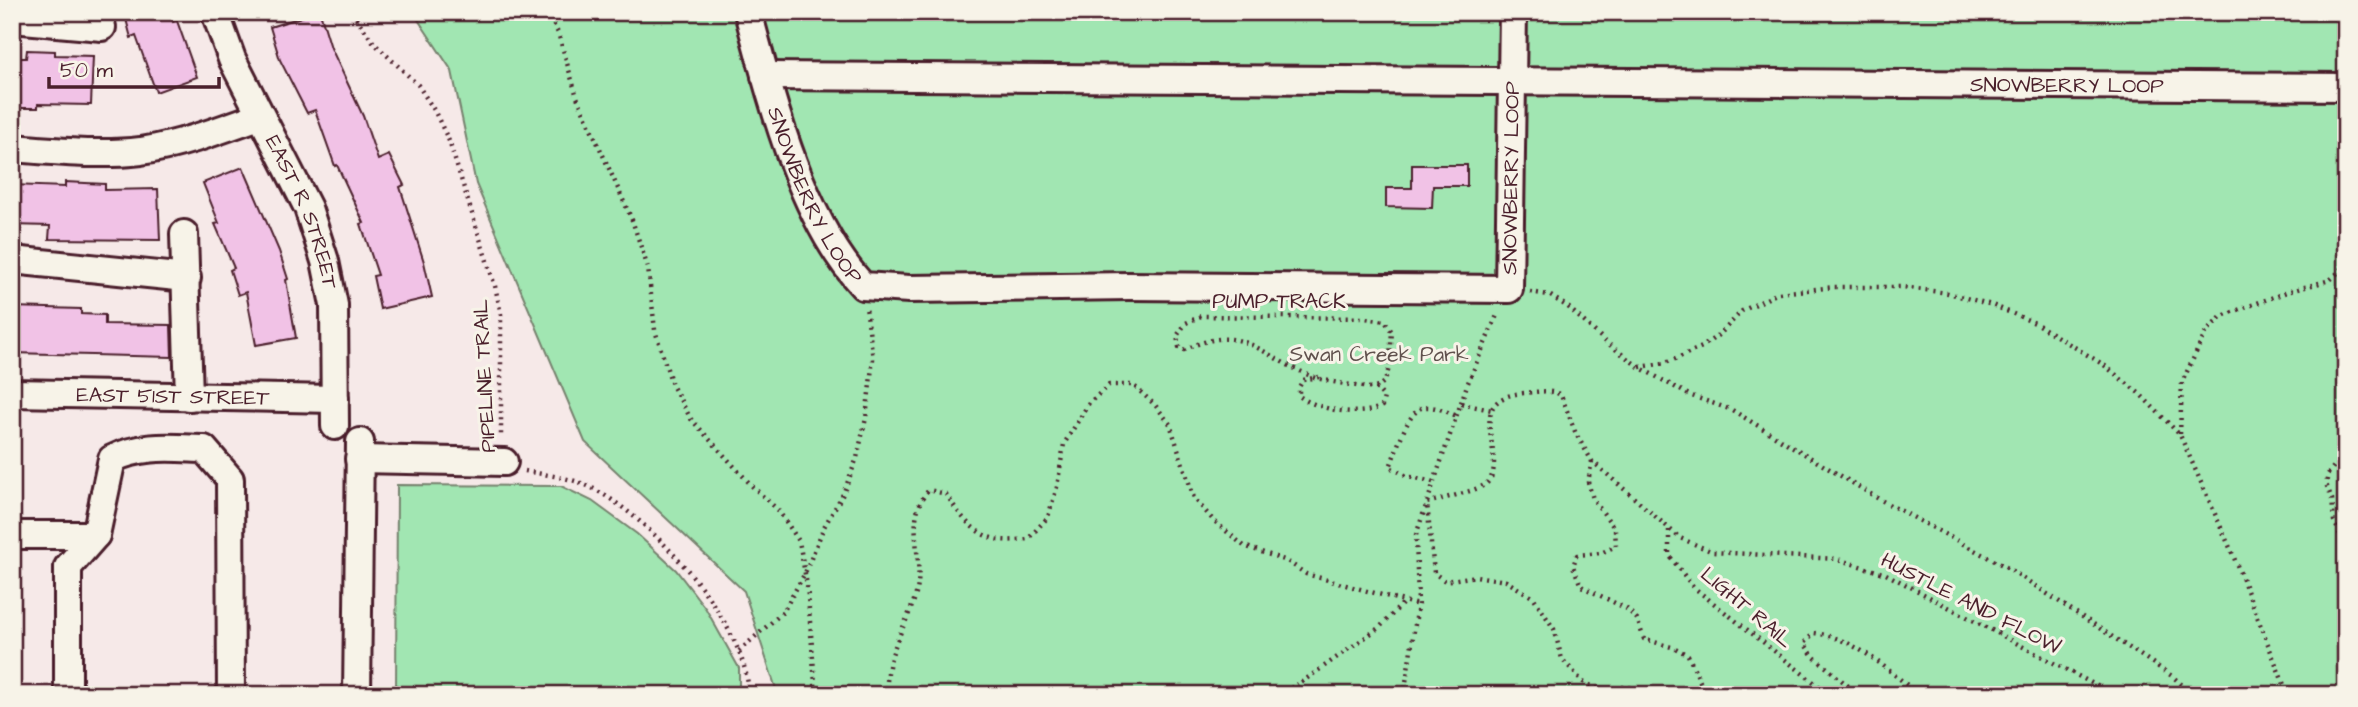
<svg xmlns="http://www.w3.org/2000/svg" width="2358" height="707" font-family="'Architects Daughter',sans-serif">
	<rect width="100%" height="100%" fill="#f6e9e8"/>
	<filter id="ink" filterUnits="userSpaceOnUse"><feTurbulence type="fractalNoise" baseFrequency=".0143" numOctaves="2"/><feDisplacementMap in="SourceGraphic" scale="14" xChannelSelector="R" yChannelSelector="G"/><feConvolveMatrix kernelMatrix="1 2 1 2 8 2 1 2 1" color-interpolation-filters="sRGB"/></filter>
	<g filter="url(#ink)">
		<!-- green -->
		<g fill="#a1e6b2" stroke="#76826e" stroke-width="2">
			<polygon points="413,12 2346,12 2346,695 778,695 744,591 585,442 476,184 452,71"/>
			<polygon points="397,485 561,486 592,501 637,534 676,570 706,609 739,668 739,695 396,695"/>
		</g>
		<!-- building -->
		<g fill="#f1c2e6" stroke="#4a1f2b" stroke-width="2">
			<polygon points="150,12 170,12 173,22 177,21 197,77 156,92 136,36 131,38 126,19"/>
			<polygon points="317,12 320,12 331,48 363,116 378,160 389,155 404,185 400,187 424,262 432,297 380,309 373,276 378,275 361,224 364,223 337,165 335,166 315,110 307,113 280,60 270,27"/>
			<polygon points="27,50 55,51 55,55 93,56 91,105 38,104 38,108 12,108 12,58 26,58"/>
			<polygon points="1412,165 1467,165 1467,186 1433,186 1432,208 1386,207 1386,188 1412,188"/>
			<polygon points="243,167 279,251 288,279 286,280 296,338 256,345 246,292 238,295 230,270 234,268 215,224 219,223 203,183"/>
			<polygon points="65,182 105,184 105,190 158,189 160,240 49,239 50,226 12,225 12,185 65,187"/>
			<polygon points="12,307 81,309 81,314 105,315 105,324 171,325 172,357 12,353"/>
		</g>
		<g fill="none" stroke-linecap="round" stroke-linejoin="round">
			<defs>
				<g id="minor">
					<path id="s1" d="M215 12 232 59 308 208 325 261 334 305 335 426"/>
					<path id="s2" d="M748 12C771 98 801 220 863 286L909 289 1129 286 1509 289 1513 12"/>
					<polyline points="12,19 102,27"/>
					<path id="s3" d="M765 76 2346 87"/>
					<path d="M12 148C54 151 98 156 141 151 181 145 220 130 259 116"/>
					<polyline points="184,234 189,397"/>
					<polyline points="12,260 187,278"/>
					<path id="s4" d="M12 393 335 399"/>
					<polyline points="359,459 504,462"/>
					<polyline points="12,535 96,535"/>
					<path d="M68 695V567L96 535 112 459C142 444 172 448 204 449L230 479 231 695"/>
					<polyline points="357,695 360,442"/>
				</g>
			</defs>
			<!-- minor casing -->
			<use href="#minor" stroke="#4a1f2b" stroke-width="32"/>
			<!-- path -->
			<g stroke="#4a1f2b" stroke-width="4.5" stroke-dasharray="2 5" stroke-linecap="butt">
				<polyline points="352,12 374,43 418,85 434,110 449,141 495,286 501,314 501,439"/>
				<polyline points="547,12 558,33 577,97 632,220 648,268 655,330 672,385 691,419 753,487 778,510 799,541 807,585 816,695"/>
				<polyline points="2327,12 2346,20"/>
				<polyline points="1530,292 1549,295 1568,307 1606,342 1639,367 1689,395 1732,410 1879,499 2008,568 2172,676 2194,695"/>
				<polyline points="1640,367 1666,363 1702,347 1721,333 1742,311 1778,293 1834,287 1902,287 1948,293 1992,305 2035,323 2104,365 2140,394 2180,435 2231,550 2288,695"/>
				<path d="M1319 377 1303 380 1299 387V396C1318 410 1361 418 1382 406L1384 397 1377 389 1368 388C1348 384 1323 382 1304 373 1256 352 1241 322 1184 350L1179 347 1177 336 1186 323 1201 316 1365 318 1385 321 1392 332 1389 368 1385 381 1379 386 1368 388"/>
				<polyline points="1461,404 1492,410"/>
				<polyline points="2180,434 2182,382 2206,332 2222,316 2287,292 2330,280 2346,265"/>
				<polyline points="2346,450 2328,474 2326,484 2332,499 2334,521 2346,547"/>
				<polyline points="1592,461 1588,482 1593,499 1615,529 1616,546 1601,553 1577,555 1573,566 1581,586 1627,609 1637,619 1644,639 1675,648 1688,655 1702,686 1726,695"/>
				<path d="M525 471C546 475 569 477 588 486 651 516 747 623 749 695"/>
				<path d="M1433 482 1407 476 1390 467C1396 452 1408 408 1425 407 1436 406 1447 412 1457 416"/>
				<polyline points="1669,530 1669,555 1693,587 1830,695"/>
				<polyline points="2346,588 2342,615 2346,665"/>
				<polyline points="739,651 783,612 805,573 824,527 843,494 857,458 866,418 873,359 866,307"/>
				<path d="M886 695C887 680 888 665 893 652 900 631 912 611 917 590 924 557 903 517 929 490L946 494C959 514 974 536 1000 540 1009 541 1019 540 1028 539L1048 517 1057 487 1064 444 1089 403 1109 385H1133L1155 405 1170 424 1194 498 1213 520 1244 546 1287 561 1306 574 1418 605"/>
				<polyline points="1279,695 1298,684"/>
				<polyline points="1297,695 1299,684 1380,627 1405,601"/>
				<polyline points="1404,695 1418,605 1416,535 1467,385 1498,313"/>
				<path d="M1641 695 1637 688 1622 687 1605 692 1583 682 1562 659 1554 629 1534 598 1506 581 1476 576 1445 581 1434 573 1427 503C1440 499 1482 490 1488 482 1510 457 1459 398 1524 393 1538 392 1549 389 1561 395L1576 434 1592 461 1680 538 1713 552 1837 559 1886 574 2114 695"/>
				<path d="M1859 695 1813 656 1804 643 1814 633C1856 638 1887 670 1920 695"/>
			</g>
			<!-- minor -->
			<use href="#minor" stroke="#f7f3e8" stroke-width="26"/>
		</g>
	</g>
	<g text-anchor="middle" stroke-width="6" stroke-linejoin="round" paint-order="stroke">
		<!-- street labels -->
		<g font-size="21" fill="#4a1f2b" stroke="#f7f3e8">
			<text dy="7" stroke="none"><textPath href="#s3" startOffset="1302">SNOWBERRY LOOP</textPath></text>
			<text dy="7" stroke="none"><textPath href="#s2" startOffset="1057">SNOWBERRY LOOP</textPath></text>
			<text dy="7" stroke="none"><textPath href="#s2" startOffset="196">SNOWBERRY LOOP</textPath></text>
			<text dy="7" stroke="none"><textPath href="#s1" startOffset="219">EAST R STREET</textPath></text>
			<text x="1279" y="308">PUMP TRACK</text>
			<text transform="translate(484 376) rotate(-93)" y="7">PIPELINE TRAIL</text>
			<text dy="7" stroke="none"><textPath href="#s4" startOffset="161">EAST 51ST STREET</textPath></text>
			<text transform="translate(1971 603) rotate(27)" y="7">HUSTLE AND FLOW</text>
			<text transform="translate(1747 607) rotate(40)" y="7">LIGHT RAIL</text>
		</g>
		<!-- park labels -->
		<g font-size="21" fill="#60514d" stroke="#f7f3e8">
			<text x="1379" y="361">Swan Creek Park</text>
		</g>
	</g>
	<!-- margin -->
	<rect width="2358" height="707" fill="none" stroke="#f7f3e8" stroke-width="42"/>
	<rect x="21" y="21" width="2316" height="665" fill="none" stroke="#4a1f2b" stroke-width="2.5" filter="url(#ink)"/>
	<!-- scale -->
	<path d="M49 77v10h170v-10" fill="none" stroke="#4a1f2b" stroke-width="3.5"/>
	<text x="60" y="77" font-size="21" fill="#4a1f2b" stroke="#f7f3e8" stroke-width="5" paint-order="stroke">50 m</text>
</svg>
